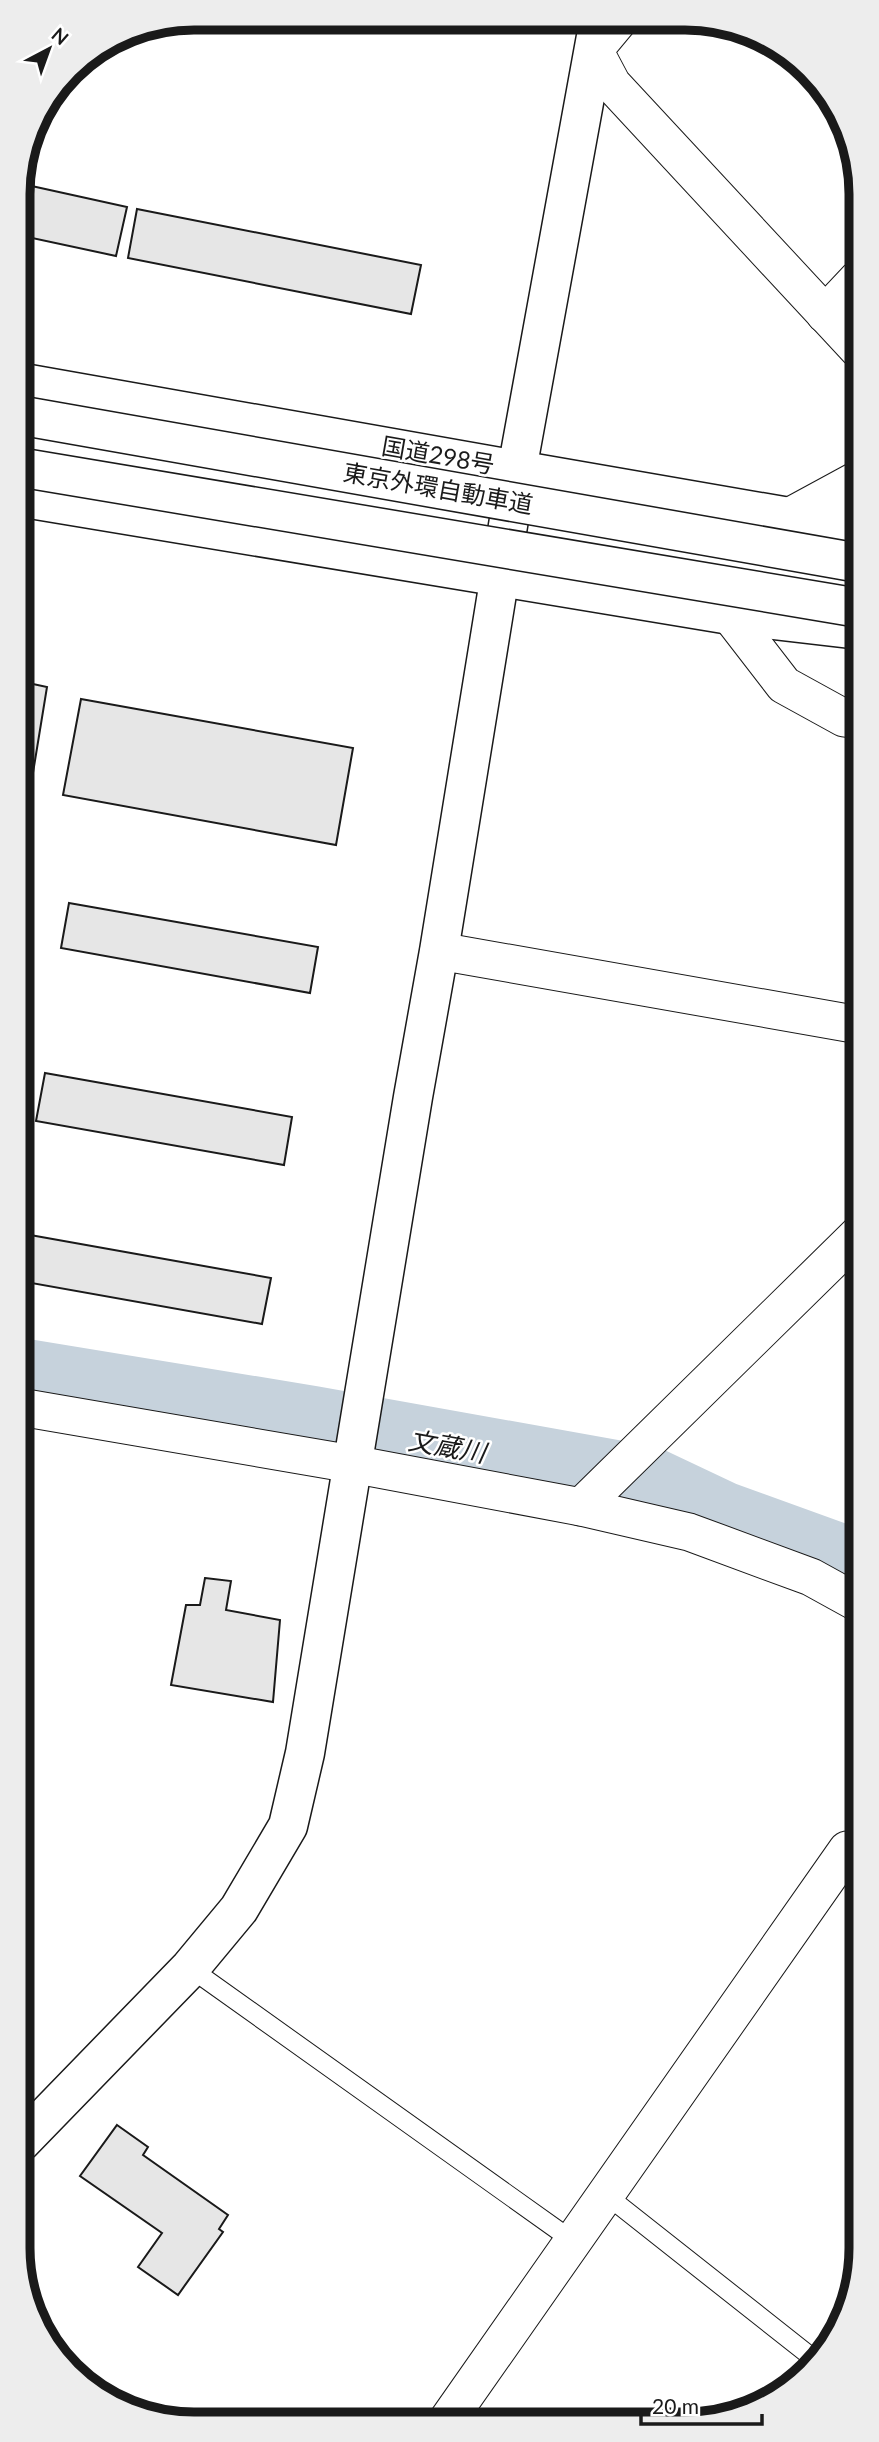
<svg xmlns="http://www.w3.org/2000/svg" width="879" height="2442" font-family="Lato,'Noto Sans JP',sans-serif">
	<rect width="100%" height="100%" fill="#fff"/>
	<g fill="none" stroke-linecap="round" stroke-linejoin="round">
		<!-- river -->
		<polyline stroke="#c6d2dc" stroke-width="72" points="20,1374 313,1422 648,1482 722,1517 860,1567"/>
	</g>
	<!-- building -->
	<g fill="#e6e6e6" stroke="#1a1a1a" stroke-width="2">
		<polygon points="18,183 127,207 116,256 18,235"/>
		<polygon points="137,209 421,265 411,314 128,258"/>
		<polygon points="19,681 47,687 31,785 19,783"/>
		<polygon points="81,699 353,748 336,845 63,795"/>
		<polygon points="69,903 318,947 310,993 61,948"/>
		<polygon points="45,1073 292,1117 284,1165 36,1121"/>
		<polygon points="19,1233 271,1278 262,1324 20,1281"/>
		<polygon points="205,1578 231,1581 226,1610 280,1620 273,1702 171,1685 186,1605 200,1605"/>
		<polygon points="117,2125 148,2147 143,2155 228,2215 219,2229 223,2232 178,2295 138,2267 162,2233 80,2176"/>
	</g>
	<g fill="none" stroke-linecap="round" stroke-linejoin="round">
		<defs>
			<g id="lane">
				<polyline points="190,1968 573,2241"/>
				<polyline points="605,2194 819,2363"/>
			</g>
			<g id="street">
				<polyline points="619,20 594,50 612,84 858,349"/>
				<polyline points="825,314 858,279"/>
				<polyline points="789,517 859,479"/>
				<polyline points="730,615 784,685 844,718 859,720"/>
				<polyline points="439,951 859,1025"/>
				<polyline points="20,1407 352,1464 581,1507 689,1532 811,1577 860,1604"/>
				<polyline points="581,1507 860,1233"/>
				<polyline points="447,2421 847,1850"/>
			</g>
			<polyline id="secondary" points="21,2142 190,1968 239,1909 288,1826 305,1753 413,1097 439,951 517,470 599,20"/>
			<g id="highway">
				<polyline points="18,382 517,470 789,517 859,526"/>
				<polyline points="18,497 730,615 859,630"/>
			</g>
		</defs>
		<!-- lane casing -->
		<use href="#lane" stroke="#1a1a1a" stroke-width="20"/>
		<!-- street casing -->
		<use href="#street" stroke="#1a1a1a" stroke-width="39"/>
		<!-- secondary casing -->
		<use href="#secondary" stroke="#1a1a1a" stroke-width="41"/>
		<!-- highway casing -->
		<use href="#highway" stroke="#1a1a1a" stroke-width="41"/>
		<!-- lane -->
		<use href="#lane" stroke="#fff" stroke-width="18"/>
		<!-- street -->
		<use href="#street" stroke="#fff" stroke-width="37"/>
		<!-- secondary -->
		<use href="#secondary" stroke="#fff" stroke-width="38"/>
		<!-- highway -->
		<use href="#highway" stroke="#fff" stroke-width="38"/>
		<defs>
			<g id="highway-bridge">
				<polyline points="18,415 859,563"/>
				<polyline points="18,467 859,608"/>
			</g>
		</defs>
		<!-- highway-bridge casing -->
		<use href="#highway-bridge" stroke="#1a1a1a" stroke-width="41" stroke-linecap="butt"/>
		<!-- highway-bridge -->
		<use href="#highway-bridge" stroke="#fff" stroke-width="38"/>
	</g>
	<g text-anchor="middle" stroke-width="5" stroke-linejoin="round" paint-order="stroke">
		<!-- street labels -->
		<g font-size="24" fill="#1a1a1a" stroke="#fff">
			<text transform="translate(438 456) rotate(10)" y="8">国道298号</text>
			<text transform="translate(438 489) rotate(10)" y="8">東京外環自動車道</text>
		</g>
		<!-- water labels -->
		<g font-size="26" font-style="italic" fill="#1a1a1a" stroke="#fff">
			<text transform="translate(447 1447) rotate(10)" y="9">文蔵川</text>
		</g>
	</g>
	<!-- crop -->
	<path d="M0 0H879V2442H0ZM194 30H685A164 164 0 0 1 849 194V2248A164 164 0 0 1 685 2412H194A164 164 0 0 1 30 2248V194A164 164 0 0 1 194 30Z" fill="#ededed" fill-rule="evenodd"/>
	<path fill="none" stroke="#1a1a1a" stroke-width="9" d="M194 30H685A164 164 0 0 1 849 194V2248A164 164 0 0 1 685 2412H194A164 164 0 0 1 30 2248V194A164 164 0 0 1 194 30Z"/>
	<!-- north arrow -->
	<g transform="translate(49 49) rotate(41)" stroke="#ffffff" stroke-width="5" paint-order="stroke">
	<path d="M0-5L12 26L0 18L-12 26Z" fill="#1a1a1a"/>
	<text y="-10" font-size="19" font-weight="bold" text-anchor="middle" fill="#1a1a1a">N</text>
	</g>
	<!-- scale -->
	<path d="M641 2414v10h121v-10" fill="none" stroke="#1a1a1a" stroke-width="3.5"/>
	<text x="652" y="2414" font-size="21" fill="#1a1a1a" stroke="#ffffff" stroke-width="5" paint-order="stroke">20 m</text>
</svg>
